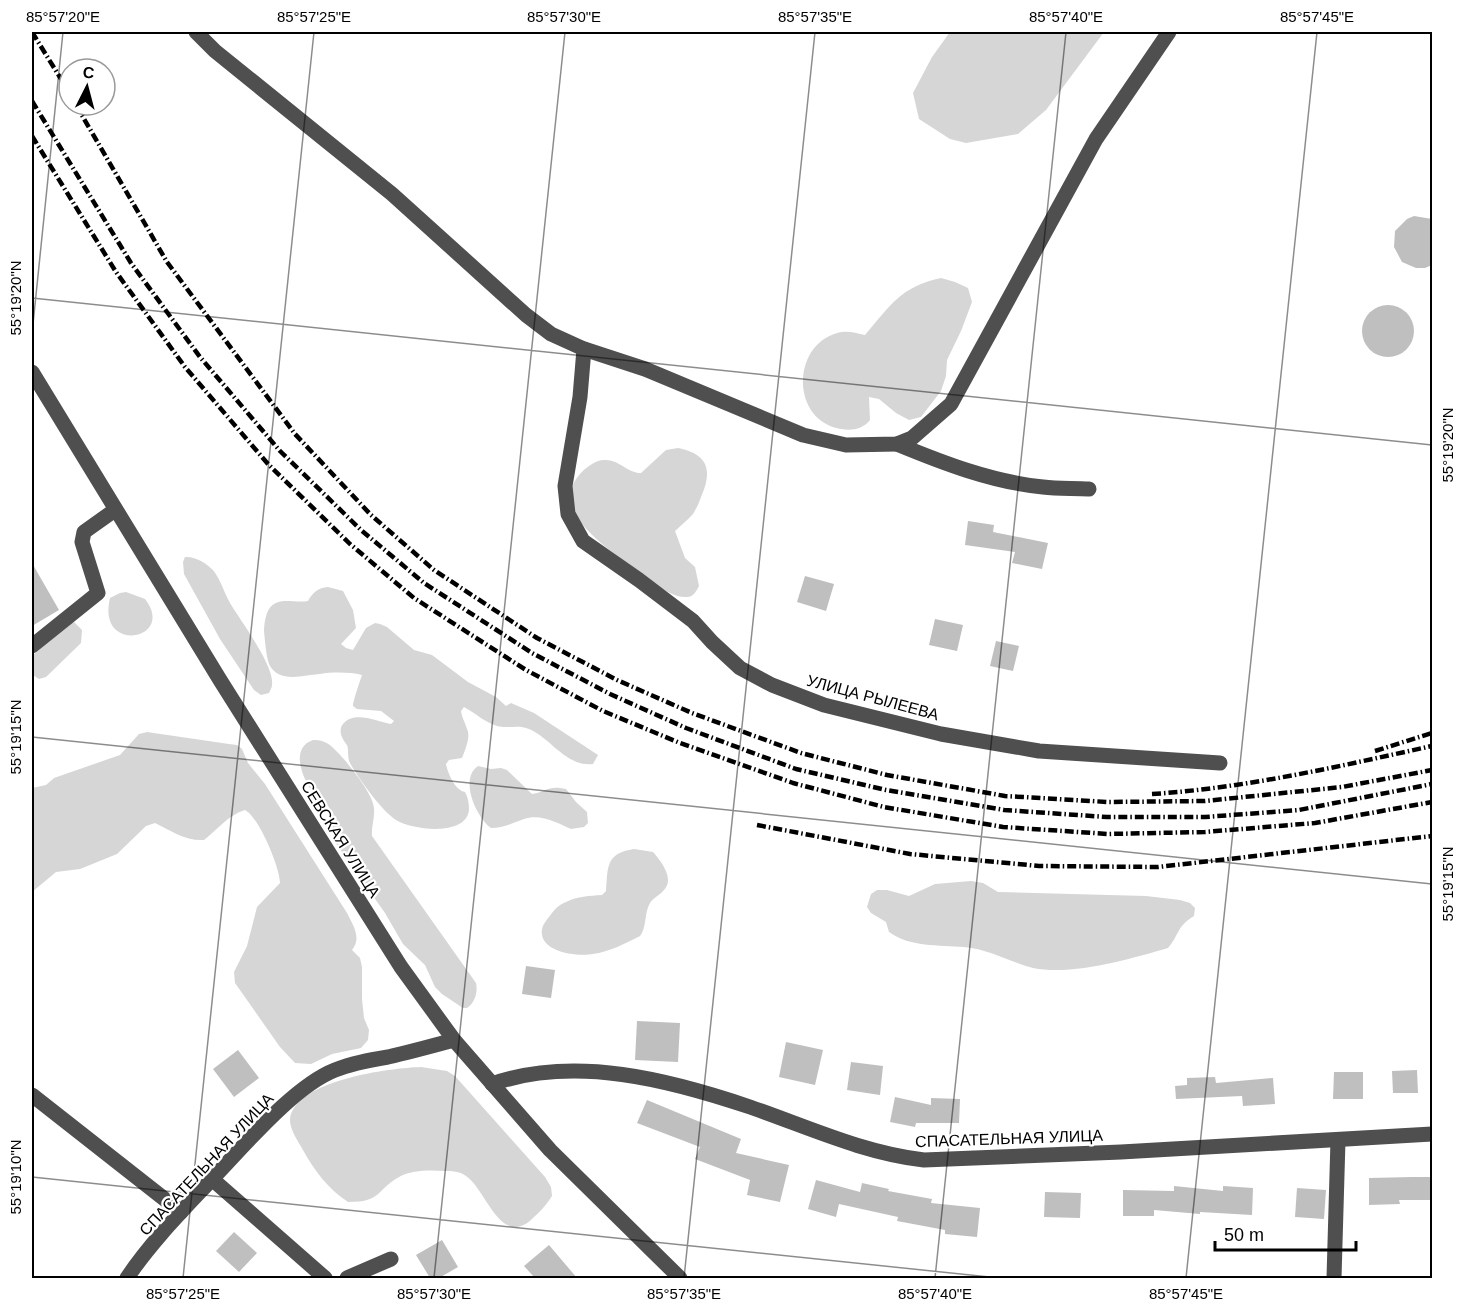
<svg xmlns="http://www.w3.org/2000/svg" width="1464" height="1310" font-family="Arial,sans-serif">
	<rect width="100%" height="100%" fill="#fff"/>
	<!-- green -->
	<g fill="#d6d6d6">
		<polygon points="950,32 1104,32 1046,110 1018,134 966,143 950,139 919,119 913,93 932,57"/>
		<path d="M941 278 955 282 968 288 972 302 961 331 947 360 946 376 941 391 921 417 909 420 896 413 879 399 869 397 870 420C863 429 852 431 841 429 791 421 791 346 837 333 846 330 856 333 865 335 891 305 900 287 941 278Z"/>
		<path d="M678 448C708 454 713 470 701 497 699 503 696 509 693 514 688 520 681 525 675 531L685 558 695 567 699 586C696 592 693 597 687 597 670 599 644 575 631 566 606 547 548 510 580 474 585 468 596 460 604 460 619 459 627 473 641 473L666 450Z"/>
		<path d="M185 557C195 556 206 563 213 570 221 580 224 593 230 603 240 620 275 666 272 685 272 688 270 690 269 693L261 695 254 690 220 639 184 574 183 562Z"/>
		<path d="M328 587 343 591 353 610 356 628 341 644 346 648 353 650 366 628 375 623 380 624 387 627 414 650 432 655 468 682 496 697 506 706 511 703 534 713 598 755 593 764C566 767 552 739 529 729 518 724 508 729 497 726 486 723 475 713 464 707L461 711C462 718 465 722 467 729 471 737 465 750 462 758L449 760 446 764C448 774 455 790 465 792 468 797 469 803 469 810 466 837 412 830 396 820 382 811 358 778 350 763 347 757 349 750 347 745 346 744 342 738 342 737 340 733 340 727 343 724 355 710 377 722 391 724L394 721 381 711 357 709 353 706C353 701 360 681 362 675 350 672 332 672 320 674 304 675 278 684 269 664 266 655 265 641 264 631 264 625 265 619 267 613 275 594 293 604 308 601 313 592 318 588 328 587Z"/>
		<path d="M126 592 145 599C177 640 96 655 110 598L120 593Z"/>
		<polygon points="74,622 82,630 81,643 46,677 39,679 33,675 32,656 69,623"/>
		<path d="M147 732 229 744 237 745 242 749 248 763 265 784 347 913C353 925 362 938 352 950L360 958 362 967V999L364 1018 369 1030 368 1040 361 1048 332 1054 311 1064 295 1063 280 1047 235 983 234 972 247 946 257 907 280 883C280 867 258 816 245 810 228 815 217 830 204 840 185 841 172 831 155 823L146 826 117 854 80 869 56 872 32 892V788L46 785 54 778 120 755 139 734Z"/>
		<path d="M313 740C320 740 325 741 331 746 343 756 373 793 374 808 375 818 371 827 372 836L476 983C478 992 475 1003 467 1008H463L442 994 435 987 425 965 403 944 385 913 335 842 332 834 329 807C324 803 318 799 314 794 303 780 289 748 313 740Z"/>
		<path d="M478 766 491 769 501 768 507 770 532 794C548 791 548 785 566 789L576 802 587 812 588 823 584 827 571 829C558 823 540 813 524 819 513 823 503 828 491 828 476 817 459 779 478 766Z"/>
		<path d="M634 849 653 852C661 861 675 879 664 890 660 895 653 898 650 903 644 913 647 927 640 936 626 943 609 952 593 954 577 957 538 952 542 929 543 924 546 921 549 917 554 910 558 905 566 902 578 896 589 896 602 895L606 891C608 868 605 853 634 849Z"/>
		<path d="M971 881 983 883 998 892 1146 896 1180 900 1190 903 1195 908 1194 916C1176 927 1180 934 1168 948 1130 959 1072 976 1033 968 1009 962 989 949 964 947 939 945 909 947 889 932L886 922 871 913 867 907 871 894 877 890H887L909 896 935 884Z"/>
		<path d="M421 1067 447 1071 455 1076 545 1177 551 1187 552 1196C547 1204 541 1211 534 1217 501 1251 487 1190 466 1176 459 1171 452 1171 444 1171 430 1170 411 1170 399 1177 375 1191 382 1202 348 1202 328 1189 314 1170 303 1150 298 1141 290 1130 290 1120 293 1080 391 1068 421 1067Z"/>
	</g>
	<!-- building -->
	<g fill="#bfbfbf">
		<polygon points="1414,216 1432,219 1432,265 1425,268 1416,268 1402,262 1394,247 1395,231 1407,219"/>
		<circle cx="1388" cy="331" r="26"/>
		<polygon points="968,521 994,525 993,532 1048,543 1042,569 1012,563 1015,552 965,545"/>
		<polygon points="32,563 59,610 32,626"/>
		<polygon points="805,576 834,584 826,611 797,602"/>
		<polygon points="935,619 963,625 957,651 929,645"/>
		<polygon points="996,641 1019,646 1013,671 990,666"/>
		<polygon points="526,966 555,970 551,998 522,994"/>
		<polygon points="637,1021 680,1023 678,1062 635,1060"/>
		<polygon points="786,1042 823,1050 815,1085 779,1077"/>
		<polygon points="238,1050 259,1078 234,1097 213,1069"/>
		<polygon points="851,1062 883,1066 880,1095 847,1090"/>
		<polygon points="1417,1070 1418,1093 1393,1093 1392,1071"/>
		<polygon points="1334,1072 1363,1072 1363,1099 1333,1099"/>
		<polygon points="1215,1077 1216,1083 1273,1078 1275,1104 1243,1106 1242,1096 1176,1099 1175,1086 1187,1085 1187,1078"/>
		<polygon points="895,1097 931,1105 931,1098 960,1099 959,1123 916,1123 915,1127 890,1122"/>
		<polygon points="647,1100 741,1139 736,1153 789,1165 780,1202 747,1195 750,1180 695,1159 700,1147 637,1123"/>
		<polygon points="1413,1177 1432,1177 1432,1200 1399,1200 1400,1204 1369,1205 1369,1178"/>
		<polygon points="816,1180 860,1192 862,1183 889,1189 888,1191 932,1199 931,1203 980,1208 977,1237 945,1234 945,1230 897,1221 898,1217 839,1204 836,1217 808,1209"/>
		<polygon points="1174,1186 1223,1191 1223,1186 1253,1188 1252,1215 1200,1212 1200,1214 1154,1210 1154,1216 1123,1216 1123,1190 1174,1191"/>
		<polygon points="1297,1188 1326,1190 1324,1219 1295,1217"/>
		<polygon points="1045,1192 1081,1193 1080,1218 1044,1217"/>
		<polygon points="234,1232 257,1253 239,1272 216,1251"/>
		<polygon points="442,1240 458,1267 439,1278 430,1278 416,1255"/>
		<polygon points="549,1245 577,1278 535,1278 524,1266"/>
	</g>
	<g fill="none" stroke-linecap="round" stroke-linejoin="round">
		<!-- minor -->
		<g stroke="#4f4f4f" stroke-width="15">
			<polyline points="196,32 215,51 392,194 526,315 551,334 584,349 645,369 803,435 846,445 897,444 912,438 951,404 1096,139 1169,32"/>
			<polyline points="584,349 580,397 565,486 568,514 583,541 639,580 693,621 712,642 740,668 772,685 824,705 941,734 1039,751 1220,763"/>
			<polyline points="32,372 220,680 401,967 454,1040 550,1150 680,1278"/>
			<path d="M897 444C943 463 992 482 1043 487 1058 489 1074 488 1089 489"/>
			<polyline points="32,646 98,593 82,542 84,532 115,510"/>
			<path d="M492 1084C575 1055 670 1080 750 1107 808 1127 863 1153 924 1160L1121 1152 1432 1134"/>
			<polyline points="32,1095 181,1212"/>
			<polyline points="212,1179 325,1278"/>
			<path d="M127 1278C151 1242 183 1210 213 1178 244 1146 294 1086 335 1070 352 1063 370 1060 388 1057 410 1052 432 1046 454 1040"/>
			<polyline points="347,1278 391,1259"/>
			<polyline points="1334,1278 1338,1140"/>
		</g>
		<!-- rail -->
		<g stroke="#000" stroke-width="4.5" stroke-dasharray="9 3 1.5 3" stroke-linecap="butt">
			<polyline points="32,32 69,92"/>
			<polyline points="32,101 131,263 200,357 280,451 361,530 424,583 532,653 610,694 686,728 796,769 886,790 1004,810 1107,817 1205,817 1299,810 1432,784"/>
			<polyline points="76,105 167,262 295,434 371,515 434,570 537,638 617,680 692,713 801,753 887,775 1005,796 1108,802 1205,801 1342,787 1432,770"/>
			<polyline points="32,136 116,272 185,367 268,464 350,544 414,598 526,670 603,711 680,743 793,783 884,807 1003,827 1108,834 1205,832 1315,823 1432,802"/>
			<polyline points="1375,751 1432,733"/>
			<path d="M1152 794C1247 788 1340 766 1432 746"/>
			<polyline points="757,825 910,854 1039,866 1158,867 1432,836"/>
			<polyline points="1430,898 1432,898"/>
		</g>
	</g>
	<!-- ticks -->
	<path fill="none" stroke="#000" stroke-width="1.5" stroke-opacity="0.45" d="M32 298 1432 445M32 334 63 32M32 737 1432 884M32 1177 999 1278M183 1278 314 32M434 1278 565 32M684 1278 815 32M935 1278 1066 32M1186 1278 1317 32"/>
	<g text-anchor="middle" stroke-width="4.5" stroke-linejoin="round" paint-order="stroke">
		<!-- street labels -->
		<g font-size="16" fill="#000" stroke="#fff">
			<text transform="translate(873 697) rotate(15)" y="6">УЛИЦА РЫЛЕЕВА</text>
			<text transform="translate(341 839) rotate(58)" y="6">СЕВСКАЯ УЛИЦА</text>
			<text transform="translate(1009 1138) rotate(-2)" y="6">СПАСАТЕЛЬНАЯ УЛИЦА</text>
			<text transform="translate(206 1164) rotate(-47)" y="6">СПАСАТЕЛЬНАЯ УЛИЦА</text>
		</g>
	</g>
	<!-- border -->
	<rect width="1464" height="1310" fill="none" stroke="#ffffff" stroke-width="66"/>
	<!-- north arrow -->
	<g transform="translate(87 87) rotate(6)"><circle r="28" fill="#ffffff" stroke="#999999" stroke-width="1.5"/>
	<path d="M0-4.5L10 22L0 15L-10 22Z" fill="#000000"/>
	<text y="-9" font-size="16" font-weight="bold" text-anchor="middle" fill="#000000">С</text>
	</g>
	<!-- scale -->
	<path d="M1215 1241v9h141v-9" fill="none" stroke="#000000" stroke-width="3"/>
	<text x="1224" y="1241" font-size="18" fill="#000000" stroke="#ffffff" stroke-width="4.5" paint-order="stroke">50 m</text>
	<rect x="33" y="33" width="1398" height="1244" fill="none" stroke="#000" stroke-width="2"/>
	<g font-size="15" text-anchor="middle" fill="#000">
		<text x="63" y="22">85°57'20"E</text>
		<text x="314" y="22">85°57'25"E</text>
		<text x="564" y="22">85°57'30"E</text>
		<text x="815" y="22">85°57'35"E</text>
		<text x="1066" y="22">85°57'40"E</text>
		<text x="1317" y="22">85°57'45"E</text>
		<text transform="translate(16 298) rotate(-90)" y="5">55°19'20"N</text>
		<text transform="translate(1448 445) rotate(-90)" y="5">55°19'20"N</text>
		<text transform="translate(16 737) rotate(-90)" y="5">55°19'15"N</text>
		<text transform="translate(1448 884) rotate(-90)" y="5">55°19'15"N</text>
		<text transform="translate(16 1177) rotate(-90)" y="5">55°19'10"N</text>
		<text x="183" y="1299">85°57'25"E</text>
		<text x="434" y="1299">85°57'30"E</text>
		<text x="684" y="1299">85°57'35"E</text>
		<text x="935" y="1299">85°57'40"E</text>
		<text x="1186" y="1299">85°57'45"E</text>
	</g>
</svg>
